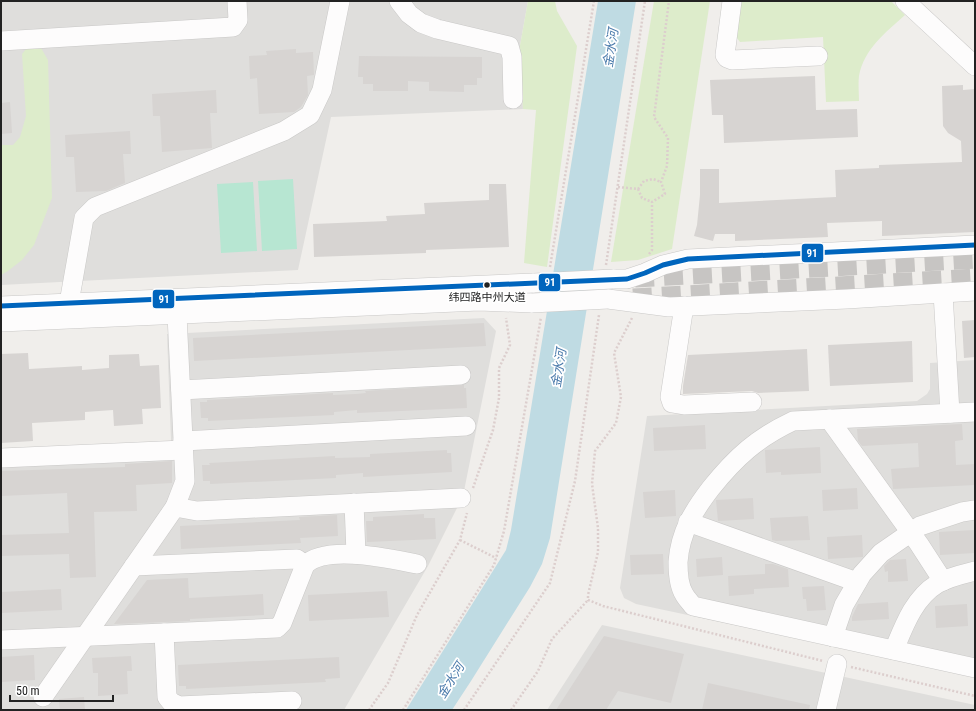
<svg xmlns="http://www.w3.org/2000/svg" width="976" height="711" font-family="'Roboto Condensed','Noto Sans SC',sans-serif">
	<rect width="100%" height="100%" fill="#f0eeeb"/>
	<!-- residential -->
	<g fill="#dfdedc">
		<polygon points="1,1 528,1 519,51 523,109 331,117 298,270 1,285"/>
		<polygon points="484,318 496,331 463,496 428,566 344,710 1,710 1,449 171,441 167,334"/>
		<polygon points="975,360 975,676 636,604 624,598 620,588 647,416 917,401 927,394 930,389 930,363"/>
		<polygon points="602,625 975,705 975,710 547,710"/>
	</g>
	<!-- grass -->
	<g fill="#ddeccb">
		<polygon points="528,1 555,1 557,11 577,46 547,267 524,263 536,110 523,109 519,51"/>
		<polygon points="654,1 710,1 672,249 638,260 611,262"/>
		<path d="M741 1H891L905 15C886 32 864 49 859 76 858 84 859 93 859 101L826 102 823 37 740 42 737 38 736 34Z"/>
		<polygon points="41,48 48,60 52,198 34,245 22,260 8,271 1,275 1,145 13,145 20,137 26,116 22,54 26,49"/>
	</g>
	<!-- pitch -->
	<g fill="#b7e6d2">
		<polygon points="293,179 297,249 262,251 258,181"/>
		<polygon points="253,182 257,251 221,253 217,184"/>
	</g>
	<!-- water -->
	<polygon fill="#bfdbe3" points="598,1 636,1 550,538 542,564 530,587 471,681 452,710 406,710 506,550 511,530"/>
	<!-- building -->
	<g fill="#d7d4d2">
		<polygon points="296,49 296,53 313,52 314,75 307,76 308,95 301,107 294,112 259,114 257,78 250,79 249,56 267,55 266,51"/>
		<polygon points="359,56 482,57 482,78 477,78 477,85 464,85 464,92 429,91 429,82 408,81 408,91 373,91 373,84 363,84 363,77 358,77"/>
		<polygon points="815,76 816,110 857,109 858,137 724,143 723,115 712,115 710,80"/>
		<polygon points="963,85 963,90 975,89 975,232 882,236 882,221 827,223 828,237 735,241 735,234 715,234 713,241 694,236 697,225 700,195 700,169 719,169 719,203 836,197 835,170 879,168 879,165 962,162 961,141 948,133 943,126 942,86"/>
		<polygon points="216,90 217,113 210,113 212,148 162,152 160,116 153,116 152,94"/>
		<polygon points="10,102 12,133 1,134 1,103"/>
		<polygon points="130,131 131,154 123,154 125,183 106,191 76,192 74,157 66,157 65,135"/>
		<polygon points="489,184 506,184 509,247 426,250 426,253 314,257 313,224 387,221 386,216 425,214 424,203 489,200"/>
		<polygon points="975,320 975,357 964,358 962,321"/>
		<polygon points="484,323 486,346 194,361 193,338"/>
		<polygon points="912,341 913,382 830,386 828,345"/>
		<polygon points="807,349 809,391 758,393 752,391 683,394 683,386 688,355"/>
		<polygon points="28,353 29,369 82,366 82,370 109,368 109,355 139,354 140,366 159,365 161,408 142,409 143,424 114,426 113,410 85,412 85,420 32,423 33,441 1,443 1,354"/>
		<polygon points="464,385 464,388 466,388 467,408 357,413 357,410 334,412 334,415 208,421 208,418 201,418 200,402 207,402 207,400 333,393 333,395 356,394 366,393 365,391"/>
		<polygon points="962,424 963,440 955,441 956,465 975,464 975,485 893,489 891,469 919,467 918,443 862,446 858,441 857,429"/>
		<polygon points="705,425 706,449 654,451 653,428"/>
		<polygon points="820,447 821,473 781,475 781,472 766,473 765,450"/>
		<polygon points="447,450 447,453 451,453 452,472 363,477 363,473 336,475 336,478 210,484 210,481 203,481 202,465 210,465 209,463 335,456 335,458 370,457 370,454"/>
		<polygon points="172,461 172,483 136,485 137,511 94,512 96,577 70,578 69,554 1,556 1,535 69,533 67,493 1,496 1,471 125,467 125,464"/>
		<polygon points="857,488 858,509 823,511 822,490"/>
		<polygon points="675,490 676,516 645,518 643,492"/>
		<polygon points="753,498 754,519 718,521 716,500"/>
		<polygon points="424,514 424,518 435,518 436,539 367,542 366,521 373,521 373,517"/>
		<polygon points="337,515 338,536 300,538 301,543 181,549 180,526 300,520 299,517"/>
		<polygon points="808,516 810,540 776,541 772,540 770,518"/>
		<polygon points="975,530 975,553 940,555 939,532"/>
		<polygon points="862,535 863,557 828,559 827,537"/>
		<polygon points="663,554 664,574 631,575 630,555"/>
		<polygon points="722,557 723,575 697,577 696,559"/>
		<polygon points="906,559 908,581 888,582 888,571 885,572 884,566 890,560"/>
		<polygon points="765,564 773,564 788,569 789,587 754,589 754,594 729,596 728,576 765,574"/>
		<polygon points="188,578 189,598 263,594 264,615 190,619 190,621 114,624 147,580"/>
		<polygon points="824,586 826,610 807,611 806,599 803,599 802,587"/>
		<polygon points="61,589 62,610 1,613 1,592"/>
		<polygon points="387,591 389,617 309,621 308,595"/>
		<polygon points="888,602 889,619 852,621 852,617 858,604"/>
		<polygon points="967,604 968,626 936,628 935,606"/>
		<polygon points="604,636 684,654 671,703 618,691 606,710 556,710"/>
		<polygon points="34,655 35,680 1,682 1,657"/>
		<polygon points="131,656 132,671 127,671 128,694 98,696 98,673 93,673 92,658"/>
		<polygon points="339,657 340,678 325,679 326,682 186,689 186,686 179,686 178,665"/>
		<polygon points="708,683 810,705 809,710 702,710"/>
		<polygon points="84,697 85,710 60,710 59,699"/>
	</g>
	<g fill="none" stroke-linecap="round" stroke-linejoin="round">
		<!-- minor-tunnel -->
		<g stroke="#c7c5c3" stroke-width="19" stroke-dasharray="19 10" stroke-linecap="butt">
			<polyline points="635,278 975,259"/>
			<polyline points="633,298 975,278"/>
		</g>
		<defs>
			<g id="minor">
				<polyline points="399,1 409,14 421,23 437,29 509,46 512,57 513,99"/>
				<polyline points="732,1 725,55 727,58 732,60 818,56"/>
				<polyline points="905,1 975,66"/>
				<polyline points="1,41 233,27 238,20 237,1"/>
				<polyline points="613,279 627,279 645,273 663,265 688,259 975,245"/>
				<polyline points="943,293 950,413"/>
				<polyline points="608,299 669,307 847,299 975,291"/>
				<polyline points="69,303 84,218 95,207 284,131 310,115 322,90 340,1"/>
				<polyline points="1,306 534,283"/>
				<polyline points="684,306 670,397 672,403 684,405 752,402"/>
				<polyline points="1,322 479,301 532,303"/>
				<polyline points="181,390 461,375"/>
				<path d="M975 412 793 421C757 438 736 457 711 488 694 510 680 532 678 562 678 571 679 586 684 594 686 598 690 602 693 606L975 668"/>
				<polyline points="829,419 919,544 943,581"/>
				<polyline points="183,441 466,426"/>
				<polyline points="1,458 183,450"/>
				<polyline points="354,503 356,554"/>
				<polyline points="175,507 197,511 461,498"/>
				<polyline points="688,522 857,582"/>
				<polyline points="134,566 297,559 305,565"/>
				<polyline points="164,633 167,697 171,702 179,706 292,701"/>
				<polyline points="833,637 844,605 862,574 881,553 920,526 962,512 975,510"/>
				<path d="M1 640 277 628 282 623 305 565C326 544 390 559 417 564"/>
				<path d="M894 650C904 626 914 598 937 584 948 577 963 574 975 571"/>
				<polyline points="43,697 175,507 185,481 177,315"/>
				<polyline points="826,710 837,664"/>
			</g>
		</defs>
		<!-- minor casing -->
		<use href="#minor" stroke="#c9c8c7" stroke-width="20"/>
		<!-- path -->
		<g stroke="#dccecd" stroke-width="2.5" stroke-dasharray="2 2" stroke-linecap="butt">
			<polyline points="618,187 638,189"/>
			<polyline points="638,189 644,181 653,179 661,182"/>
			<polyline points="638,189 642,198 652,202"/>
			<polyline points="649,254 652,250 652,202 665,194 661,182 667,166 668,138 654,117 669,1"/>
			<polyline points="606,265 645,1"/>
			<polyline points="550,267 594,1"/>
			<polyline points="632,318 614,353 621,397 616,423 595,451 592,484 598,528 598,552 588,595 588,600 603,606 823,661"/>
			<polyline points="473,488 493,430 499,398 499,368 510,345 506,318"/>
			<polyline points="460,540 496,558"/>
			<polyline points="851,667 975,696"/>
			<polyline points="369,710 388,683 417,615 460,540 467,513"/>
			<polyline points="403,710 494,565 504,531 541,317"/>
			<polyline points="464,710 550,583 575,481 599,315"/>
			<polyline points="511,710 538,671 552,639 588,600"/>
		</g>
		<!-- minor -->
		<use href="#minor" stroke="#fdfcfc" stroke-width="19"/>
		<defs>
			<g id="minor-bridge">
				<polyline points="534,283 613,279"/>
				<polyline points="532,303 608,299"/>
			</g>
		</defs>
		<!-- minor-bridge casing -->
		<use href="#minor-bridge" stroke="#c9c8c7" stroke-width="20" stroke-linecap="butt"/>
		<!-- minor-bridge -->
		<use href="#minor-bridge" stroke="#fdfcfc" stroke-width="19"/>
		<defs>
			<polyline id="bus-1" points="1,306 627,279 645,273 663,265 688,259 975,245"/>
		</defs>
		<!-- bus-1 casing -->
		<use href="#bus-1" stroke="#fff" stroke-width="8"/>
		<!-- bus-1 -->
		<use href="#bus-1" stroke="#0065bd" stroke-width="5"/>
	</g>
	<!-- markers -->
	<circle fill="#222" stroke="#fff" stroke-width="1.5" cx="487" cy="285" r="3.5"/>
	<g text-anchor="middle" stroke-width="3.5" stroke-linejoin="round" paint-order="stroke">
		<!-- bus labels -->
		<g font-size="11" fill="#222" stroke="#fff">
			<text x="487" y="301">纬四路中州大道</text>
		</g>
		<!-- water labels -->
		<g font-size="13" font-style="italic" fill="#4a7aab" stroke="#fff">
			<text transform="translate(610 48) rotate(-81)" y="5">金水河</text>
			<text transform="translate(558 368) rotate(-81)" y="5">金水河</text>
			<text transform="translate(450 680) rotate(-58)" y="5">金水河</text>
		</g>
	</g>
	<g stroke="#fff" stroke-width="1.5">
		<rect x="801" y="243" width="23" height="20" rx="4" fill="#0065bd"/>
		<rect x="538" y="273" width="23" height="19" rx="4" fill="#0065bd"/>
		<rect x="152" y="289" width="23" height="20" rx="4" fill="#0065bd"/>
	</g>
	<g font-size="11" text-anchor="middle" font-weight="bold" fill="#fff">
		<text x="812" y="257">91</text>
		<text x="550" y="286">91</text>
		<text x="164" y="303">91</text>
	</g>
	<!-- border -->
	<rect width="976" height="711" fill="none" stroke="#222222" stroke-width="4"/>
	<!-- scale -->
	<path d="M10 695v6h103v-6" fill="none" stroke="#222222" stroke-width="2"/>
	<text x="16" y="695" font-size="12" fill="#222222" stroke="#ffffff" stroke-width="3" paint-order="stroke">50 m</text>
</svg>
